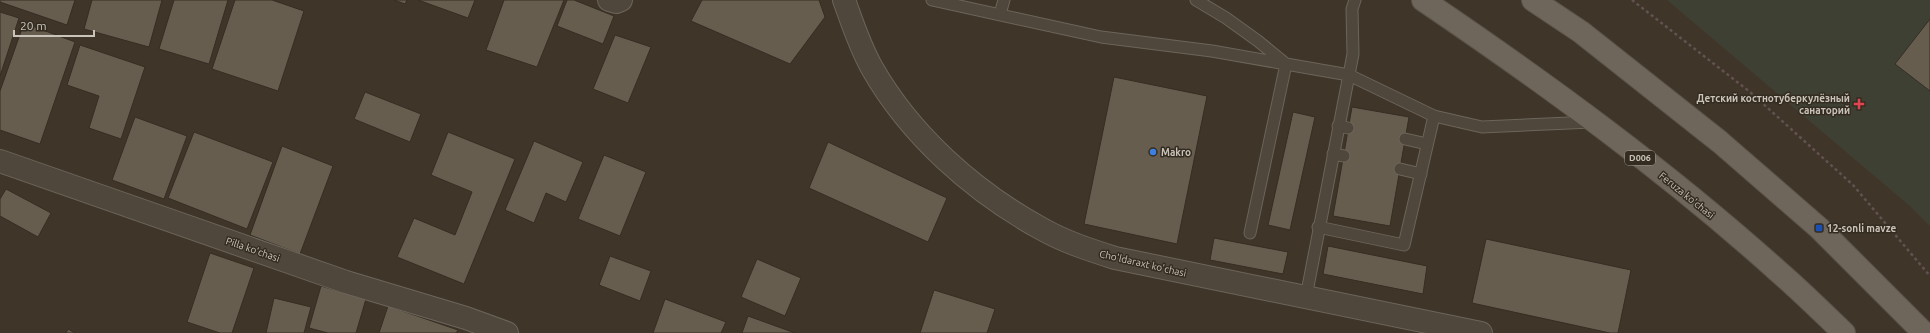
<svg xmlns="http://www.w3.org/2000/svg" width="1930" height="333" font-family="Ubuntu,sans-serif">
	<rect width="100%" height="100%" fill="#3f3529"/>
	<!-- medical -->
	<polygon fill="#3f4034" points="1667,0 1930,0 1930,226 1911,207"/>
	<!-- building -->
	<g fill="#675d4f" stroke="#362e23">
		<polygon points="0,0 75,0 67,25 0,2"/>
		<polygon points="92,0 162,0 149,47 84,29"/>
		<polygon points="174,0 228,0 209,64 159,49"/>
		<polygon points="235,0 272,0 304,11 278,91 212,69"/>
		<polygon points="394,0 407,0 405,4"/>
		<polygon points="418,0 475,0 468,18"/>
		<polygon points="504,0 564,0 537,67 486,50"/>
		<polygon points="567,0 574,0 614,16 603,44 557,26"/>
		<polygon points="702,0 819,0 825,17 790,64 691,21"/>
		<polygon points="0,12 19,18 0,76"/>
		<polygon points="1930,19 1930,91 1895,64"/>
		<polygon points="24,23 75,42 40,144 0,130 0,91"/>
		<polygon points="615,35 651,47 628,103 593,89"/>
		<polygon points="80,45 145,67 121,139 89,128 99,96 67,85"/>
		<polygon points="1114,77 1207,96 1177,244 1084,224"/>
		<polygon points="365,92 421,114 410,142 354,119"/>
		<polygon points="1352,107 1409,117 1390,226 1333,216"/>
		<polygon points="1293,112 1315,117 1290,230 1268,225"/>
		<polygon points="135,117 187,136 164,199 112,180"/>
		<polygon points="194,132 273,162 247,229 168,198"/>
		<polygon points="448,132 515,159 464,284 397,257 414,218 455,235 472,192 431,175"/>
		<polygon points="534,141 583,162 566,202 546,193 534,223 505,210"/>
		<polygon points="828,142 947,198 928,242 809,188"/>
		<polygon points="282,146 333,166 300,254 250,235"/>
		<polygon points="604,155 646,172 620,236 578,219"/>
		<polygon points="6,189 51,213 38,237 0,216 0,199"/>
		<polygon points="1214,238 1288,252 1283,274 1210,260"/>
		<polygon points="1486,239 1631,270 1618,333 1610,333 1472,303"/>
		<polygon points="1328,246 1427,266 1423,294 1323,274"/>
		<polygon points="210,253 254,268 232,333 220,333 187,322"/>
		<polygon points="610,256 651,271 640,301 599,285"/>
		<polygon points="757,259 801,278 785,316 741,297"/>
		<polygon points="321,286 366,299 356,333 328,333 309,328"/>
		<polygon points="934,290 995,309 987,333 920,333"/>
		<polygon points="274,298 311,307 304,333 266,333"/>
		<polygon points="665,299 726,322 721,333 653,333"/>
		<polygon points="388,306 458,330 456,333 379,333"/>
		<polygon points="748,316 795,333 742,333"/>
		<polygon points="68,329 75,333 66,333"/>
	</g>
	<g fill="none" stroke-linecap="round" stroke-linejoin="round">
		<defs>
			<g id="service">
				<polyline points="932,0 1101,37 1212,51 1286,64 1250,233"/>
				<polyline points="1196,0 1226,18 1258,41 1286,64 1349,75 1434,116 1404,245 1318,227"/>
				<polyline points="1000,14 1004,0"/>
				<polyline points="1434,116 1482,127 1592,122"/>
				<polyline points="1338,126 1348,128"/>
				<polyline points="1405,139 1427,144"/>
				<polyline points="1333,154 1344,156"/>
				<polyline points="1400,169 1421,174"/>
				<polyline points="1306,297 1353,54 1352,9 1355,0"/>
			</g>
			<g id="minor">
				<polyline points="609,0 616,2 621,0"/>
				<path d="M844 0C852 22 860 47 872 68 910 135 974 192 1042 229 1065 242 1090 250 1115 258L1481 333"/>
				<polyline points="0,161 346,282 466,318 507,333"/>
			</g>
			<g id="primary">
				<path d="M1423 0C1547 84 1669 173 1780 273 1802 292 1823 313 1844 333"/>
				<polyline points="1533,0 1581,32 1720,142 1819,228 1924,333"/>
			</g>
		</defs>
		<!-- service casing -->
		<use href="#service" stroke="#6c655a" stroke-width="13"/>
		<!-- minor casing -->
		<use href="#minor" stroke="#6c655a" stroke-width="24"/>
		<!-- primary casing -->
		<use href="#primary" stroke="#5b5349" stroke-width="24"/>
		<!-- path -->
		<polyline stroke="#635250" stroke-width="2.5" stroke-dasharray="3 3" stroke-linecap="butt" points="1632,0 1750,92 1853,185 1930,276"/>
		<!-- service -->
		<use href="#service" stroke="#4f473c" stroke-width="11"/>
		<!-- minor -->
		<use href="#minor" stroke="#4f473c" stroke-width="22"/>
		<!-- primary -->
		<use href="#primary" stroke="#6e665b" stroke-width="22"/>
	</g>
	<!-- markers -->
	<path fill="#e0444e" stroke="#342c21" stroke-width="1.5" d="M1857 98h4v4h4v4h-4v4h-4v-4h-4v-4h4z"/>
	<circle fill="#3f7fe0" stroke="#342c21" stroke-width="1.5" cx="1153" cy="152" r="4"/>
	<rect fill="#1a4fb4" stroke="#342c21" stroke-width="1.5" x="1815" y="224" width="8" height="8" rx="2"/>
	<g text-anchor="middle" stroke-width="3" stroke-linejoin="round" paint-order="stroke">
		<!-- shield labels -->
		<rect fill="#342c21" stroke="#9c968b" stroke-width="1" x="1625" y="151" width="30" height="14" rx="3"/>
		<g font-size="9" font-weight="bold" fill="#c9c3b9">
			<text x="1640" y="161">D006</text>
		</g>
		<!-- poi labels -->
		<g font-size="10" font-weight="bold" fill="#c9c3b9" stroke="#342c21" text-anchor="start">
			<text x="1850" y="102" text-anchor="end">Детский костнотуберкулёзный<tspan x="1850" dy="12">санаторий</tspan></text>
			<text x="1161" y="156">Makro</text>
			<text x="1827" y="232">12-sonli mavze</text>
		</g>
		<!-- street labels -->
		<g font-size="10" fill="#c9c3b9" stroke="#342c21">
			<text transform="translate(1687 195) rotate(39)" y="4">Feruza ko'chasi</text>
			<text transform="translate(253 249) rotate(19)" y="4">Pilla ko‘chasi</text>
			<text transform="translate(1143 263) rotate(13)" y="4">Cho'ldaraxt ko'chasi</text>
		</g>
	</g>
	<!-- scale -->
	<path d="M14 30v6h80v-6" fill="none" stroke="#c9c3b9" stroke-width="2"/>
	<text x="20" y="30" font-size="12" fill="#c9c3b9" stroke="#342c21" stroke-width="3" paint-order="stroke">20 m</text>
</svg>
